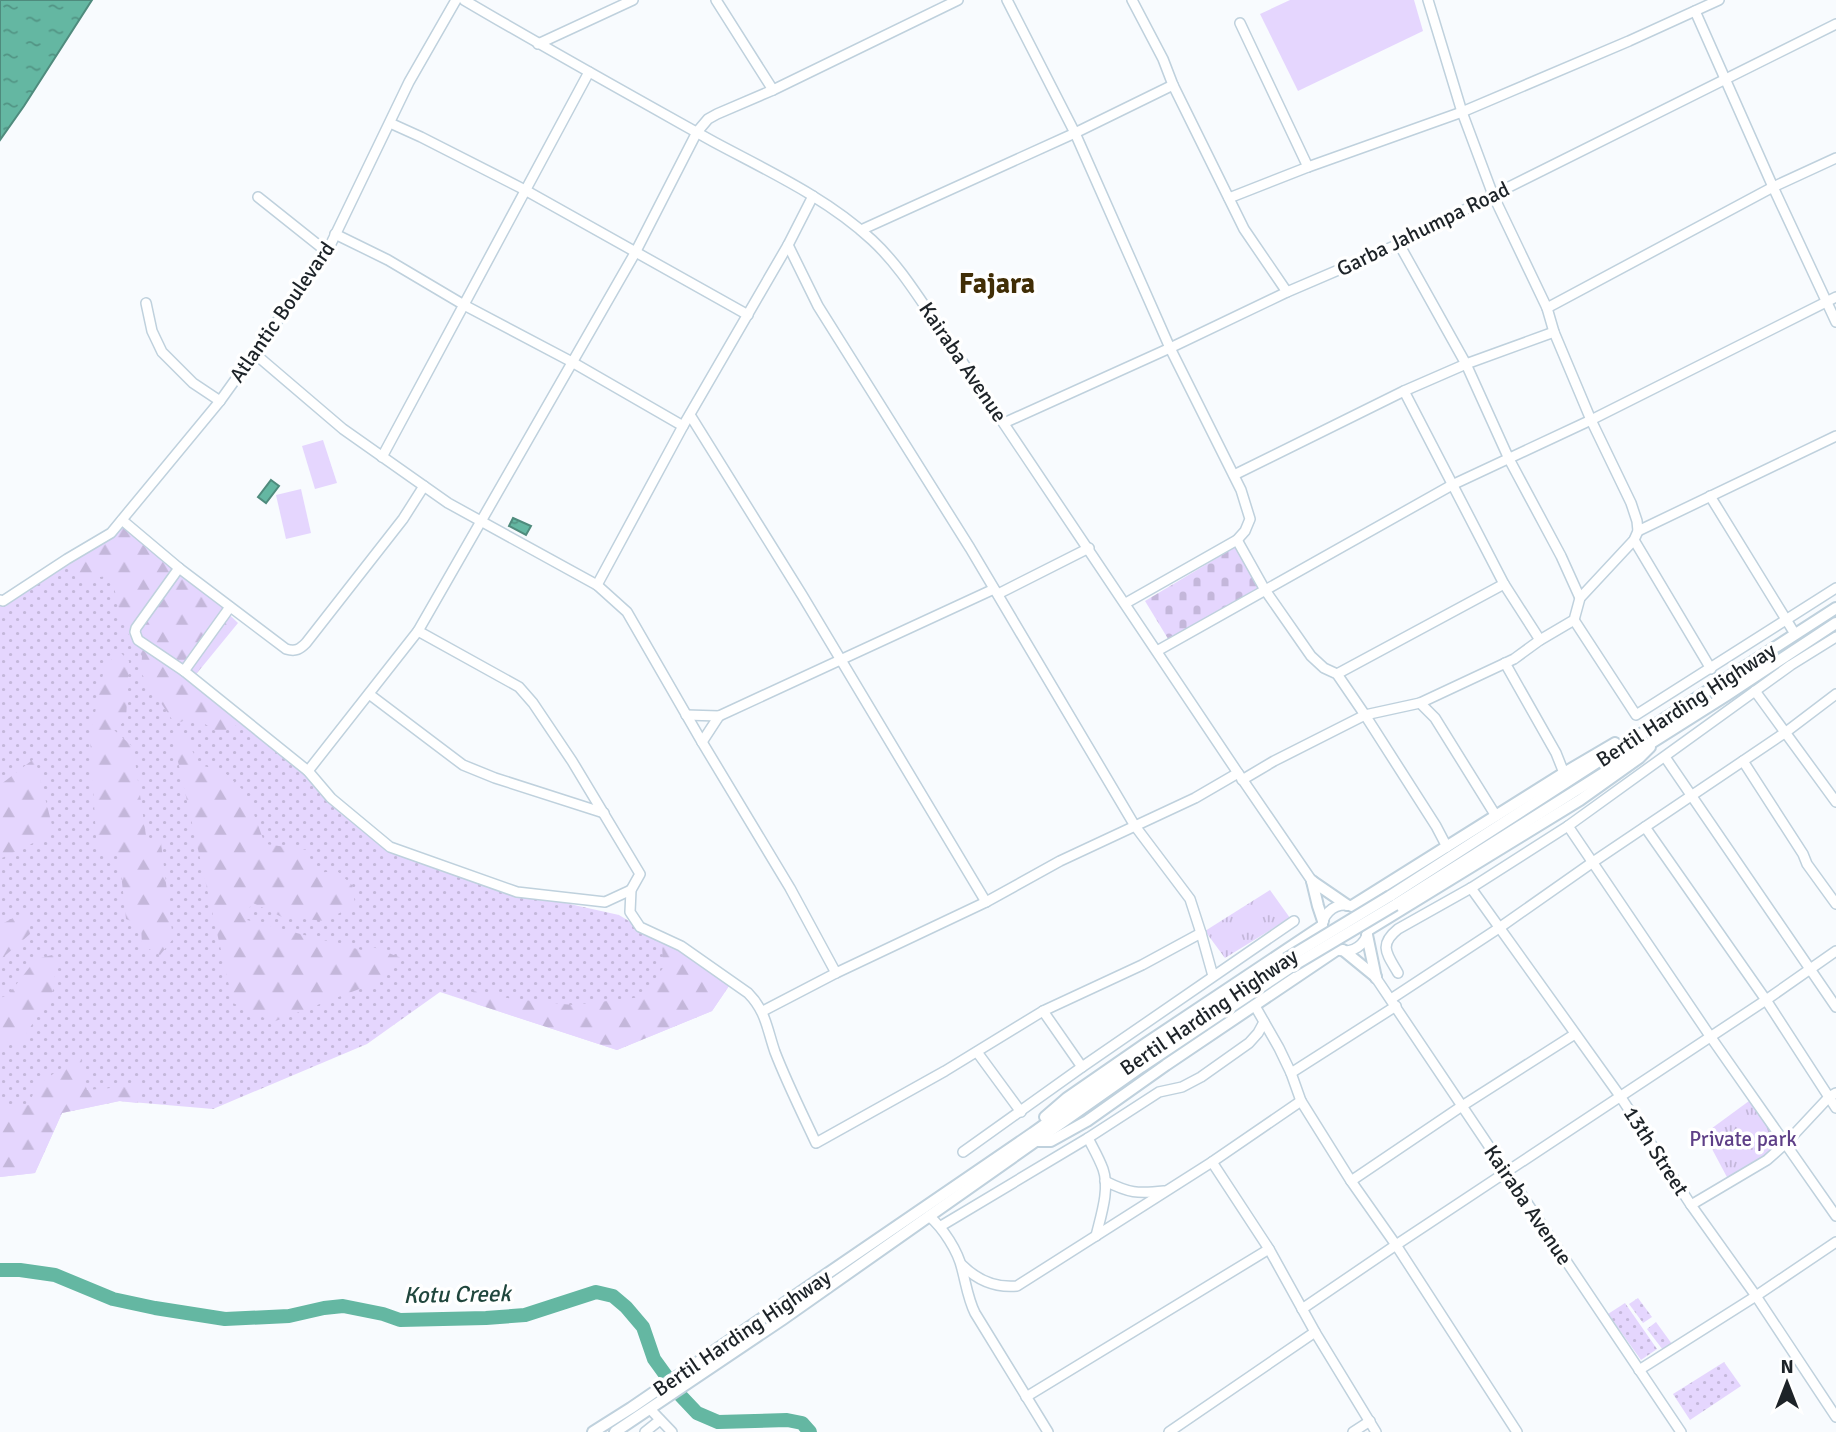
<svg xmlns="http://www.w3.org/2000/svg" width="1836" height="1432" font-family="Signika,sans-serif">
	<defs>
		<pattern id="grass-dots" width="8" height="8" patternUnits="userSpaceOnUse" patternTransform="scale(1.75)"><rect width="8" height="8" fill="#e5d6fe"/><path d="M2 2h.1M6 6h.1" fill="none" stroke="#c4b7da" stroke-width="1.8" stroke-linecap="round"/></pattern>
		<pattern id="forest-firs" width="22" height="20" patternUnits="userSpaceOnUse" patternTransform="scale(1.75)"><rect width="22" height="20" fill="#e5d6fe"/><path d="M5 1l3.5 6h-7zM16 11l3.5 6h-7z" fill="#c4b7da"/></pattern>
		<pattern id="cemetery-stones" width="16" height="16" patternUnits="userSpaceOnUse" patternTransform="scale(1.75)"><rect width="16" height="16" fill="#e5d6fe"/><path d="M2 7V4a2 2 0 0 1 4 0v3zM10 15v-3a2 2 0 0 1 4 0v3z" fill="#c4b7da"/></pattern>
		<pattern id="park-tufts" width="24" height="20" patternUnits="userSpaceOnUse" patternTransform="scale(1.75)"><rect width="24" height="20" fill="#e5d6fe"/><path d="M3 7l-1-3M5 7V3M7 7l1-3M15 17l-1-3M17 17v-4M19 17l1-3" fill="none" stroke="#c4b7da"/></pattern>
		<pattern id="water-ripples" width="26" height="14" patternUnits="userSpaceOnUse" patternTransform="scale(1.75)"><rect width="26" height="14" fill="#64b7a2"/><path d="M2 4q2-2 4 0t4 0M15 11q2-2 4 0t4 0" fill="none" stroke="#529484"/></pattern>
	</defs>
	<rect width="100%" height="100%" fill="#f8fbfe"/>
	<!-- grass -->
	<g fill="url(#grass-dots)">
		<polygon points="111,533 230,607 193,678 390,847 516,892 619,915 731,983 712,1011 617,1050 440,992 367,1044 213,1109 120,1101 62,1113 35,1173 0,1177 0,600"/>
		<polygon points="1638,1298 1652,1317 1643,1323 1629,1304"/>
		<polygon points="1625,1303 1657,1349 1641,1360 1608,1314"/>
		<polygon points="1656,1322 1672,1344 1663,1350 1647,1329"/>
		<polygon points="1724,1362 1741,1386 1690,1420 1673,1394"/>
	</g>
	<!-- forest -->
	<g fill="url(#forest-firs)">
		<path d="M122 520 190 576 238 623 193 678 244 722 219 733 194 717 175 724 141 673 142 656C123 632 117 605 112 575L77 581 67 559Z"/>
		<polygon points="120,652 129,661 126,720 114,730 133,747 146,836 161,843 173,939 160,955 142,945 141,925 126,919 119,855 97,853 90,737 105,665"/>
		<polygon points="175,733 187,741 200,765 223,771 246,793 265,844 307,850 316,873 337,871 352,885 355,904 326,921 282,917 251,902 247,920 365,951 373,947 404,959 375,983 273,1022 233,1003 174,744"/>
		<polygon points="35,758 54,833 0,859 0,785"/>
		<polygon points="28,910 30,934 0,960 0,925"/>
		<polygon points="662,942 731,983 712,1011 617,1050 476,1004 473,991 513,999 573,1005 642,997 663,968"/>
		<polygon points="56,954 53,991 21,1042 0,1047 0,998 8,995 36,959"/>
		<polygon points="80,1055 87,1090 146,1085 137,1103 119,1101 62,1113 35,1173 0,1177 0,1108 29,1105 36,1086"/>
	</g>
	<!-- cemetery -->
	<polygon fill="url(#cemetery-stones)" points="1237,546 1262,587 1170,642 1145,601"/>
	<!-- park -->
	<g fill="url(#park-tufts)">
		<polygon points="1270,890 1290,918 1225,958 1205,931"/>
		<path d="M1749 1101 1773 1133C1782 1155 1744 1170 1728 1179L1704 1134Z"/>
	</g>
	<!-- pitch -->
	<g fill="#e5d6fe">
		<polygon points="1290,0 1414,0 1423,31 1298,91 1260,14"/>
		<polygon points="323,440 337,483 315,489 302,446"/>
		<polygon points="301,489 311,533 286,539 276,495"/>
	</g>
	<!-- water -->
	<g fill="url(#water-ripples)" stroke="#4f8b7d" stroke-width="2">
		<polygon points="0,0 92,0 24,106 0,140"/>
		<polygon points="271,480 279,486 266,503 258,497"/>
		<polygon points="513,518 531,526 526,535 509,526"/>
	</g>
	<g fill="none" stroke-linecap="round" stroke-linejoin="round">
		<!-- river -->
		<polyline stroke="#64b7a2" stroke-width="14" points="0,1270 20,1270 55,1275 113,1299 155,1308 225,1319 289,1316 324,1308 343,1306 383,1314 400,1320 486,1318 525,1315 596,1292 613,1296 626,1307 643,1327 654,1359 680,1395 697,1413 718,1422 787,1420 802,1423 810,1432"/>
		<defs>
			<g id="minor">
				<path d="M464 0C547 49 630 95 714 142 768 171 827 198 872 240 898 264 917 295 937 324L1238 773 1312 881"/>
				<polyline points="716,0 773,90"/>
				<polyline points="1007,0 1075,133 1170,348 1241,490 1250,519 1245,531 1237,540 1126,603"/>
				<polyline points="1132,0 1163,59 1173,85 1244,229 1287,292"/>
				<polyline points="1695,11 1773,187 1836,322"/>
				<polyline points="1240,23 1308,167"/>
				<polyline points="538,44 633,0"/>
				<polyline points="390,123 421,137 525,190 748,315"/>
				<polyline points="258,197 327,252"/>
				<polyline points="1229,198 1308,167 1462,112 1629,41 1719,0"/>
				<polyline points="861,230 1075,133 1173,85"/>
				<polyline points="335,234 388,260 464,305 572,362 683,426"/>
				<polyline points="1399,244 1466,364 1509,459 1561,556 1580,598"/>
				<polyline points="788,245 818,306 970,548 1135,826 1190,899 1201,933 1213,976"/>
				<polyline points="146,303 152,331 162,352 193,383 220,401"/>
				<polyline points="1547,308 1773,187 1836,158"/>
				<polyline points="254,353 343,429 448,503 597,585 627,612 702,742 790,888 836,973"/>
				<polyline points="1404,391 1504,584 1540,640"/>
				<polyline points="690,415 802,595 986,902"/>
				<polyline points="1004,423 1170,348 1287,292 1399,244 1493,195 1836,24"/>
				<polyline points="382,457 589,72"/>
				<polyline points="1234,475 1404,391 1466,364 1554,332"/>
				<polyline points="1710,496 1795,634"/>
				<path d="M122 520 179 568 286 649C296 652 300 649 306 643L403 519 424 486"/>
				<polyline points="1638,531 1836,436"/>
				<polyline points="1237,540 1265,590 1311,656 1324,668 1337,674 1365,715 1436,826 1447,847"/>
				<polyline points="1634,540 1711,669"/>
				<polyline points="179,568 136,628 135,632 138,640 184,671 230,607"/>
				<polyline points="597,585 683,426 788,245 813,196"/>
				<polyline points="998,594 1089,548"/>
				<polyline points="0,600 3,601 67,559 111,533 220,401 327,252 409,82 456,0"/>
				<polyline points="1574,620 1636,715 1836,588"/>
				<path d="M418 631 519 687 533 703 572 761 640 874 631 890 630 912 640 927 681 946 748 993C766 1011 767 1029 775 1052 787 1083 802 1113 816 1143L945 1071 1043 1011 1142 965 1201 933"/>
				<polyline points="1157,651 1452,485 1591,420 1836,297"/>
				<polyline points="1505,663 1556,753 1564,773"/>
				<polyline points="184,671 308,771 331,798 390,847 517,892 605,902 631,890"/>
				<polyline points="1337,674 1504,584"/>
				<polyline points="1755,691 1836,802"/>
				<polyline points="369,694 463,765 495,778 604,813"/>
				<polyline points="1420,703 1435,718 1496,816"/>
				<polyline points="686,715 719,716 994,589"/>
				<polyline points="702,742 719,716"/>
				<polyline points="1665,757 1836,1007"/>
				<polyline points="1743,761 1803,854 1807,864 1836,904"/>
				<polyline points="308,771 418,631 635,253 697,132 708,119 717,114 773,90 958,0"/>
				<polyline points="1242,780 1274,761 1365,715 1420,703 1514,659 1540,640 1574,620 1580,598 1634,540 1638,531 1637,521 1631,503 1591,420 1554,332 1547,308 1493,195 1462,112 1428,0"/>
				<polyline points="1568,826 1710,1036 1836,1216"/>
				<polyline points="1645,827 1766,1000 1836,1108"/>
				<polyline points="1471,888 1620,1096 1691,1205 1756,1296 1836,1417"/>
				<circle cx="1345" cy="928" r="23"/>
				<path d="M1398 973C1387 954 1378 945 1398 929L1471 888 1568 826 1791 665 1836 637"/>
				<polyline points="1376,978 1681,1432"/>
				<polyline points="1391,999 1499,928 1593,862 1786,732 1836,694"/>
				<polyline points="1255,1006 1279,1048 1291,1073 1301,1101 1351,1181 1396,1245 1517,1432"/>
				<polyline points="763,1011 836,973 986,902 1060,861 1195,798 1238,773"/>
				<polyline points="1043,1011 1082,1067"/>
				<polyline points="977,1052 1021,1112"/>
				<polyline points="1291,1073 1396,1006"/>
				<path d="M1088 1138C1093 1148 1099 1158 1103 1169 1110 1189 1101 1215 1096 1236"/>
				<polyline points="963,1152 1082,1067 1294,921"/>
				<polyline points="1212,1162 1269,1249 1315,1332 1376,1432"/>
				<path d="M1105 1181C1129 1193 1137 1194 1164 1191"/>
				<polyline points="1351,1181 1462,1106 1575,1034"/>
				<polyline points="1691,1205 1767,1160 1786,1143 1829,1097 1836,1093"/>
				<path d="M929 1216C943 1228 958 1251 962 1269 966 1284 968 1299 975 1313L1048 1432"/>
				<polyline points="941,1226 1088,1138 1159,1092 1182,1087 1201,1077 1249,1043 1258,1033 1264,1022"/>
				<path d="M962 1265C977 1280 995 1288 1017 1286L1212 1162 1301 1101"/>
				<polyline points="1302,1309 1396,1245 1766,1000 1836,951"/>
				<polyline points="1639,1370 1756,1296 1836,1242"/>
				<polyline points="1026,1397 1269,1249"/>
				<polyline points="650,1409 672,1432"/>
				<polyline points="645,1432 660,1420"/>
				<polyline points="1169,1432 1315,1332"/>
				<polyline points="1353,1432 1370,1421"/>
			</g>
			<g id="major">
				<polyline points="1312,881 1347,905"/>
				<polyline points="1312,881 1318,906 1323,921"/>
				<polyline points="1390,896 1836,608"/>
				<polyline points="1395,905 1727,695 1836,623"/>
				<polyline points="1352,906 1564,773 1615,743"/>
				<polyline points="1368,930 1580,800 1639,758 1650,747"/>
				<polyline points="1367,935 1376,978"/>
				<polyline points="1343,950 1376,977"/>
				<polyline points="1045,1117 1067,1098 1145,1044 1322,926"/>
				<polyline points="1038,1141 1051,1141 1087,1121 1166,1065 1338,949"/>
				<polyline points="593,1432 631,1408 1033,1133 1136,1059 1286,959"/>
				<polyline points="615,1432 783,1319 1141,1067 1291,967"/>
			</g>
		</defs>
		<!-- minor casing -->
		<use href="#minor" stroke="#bfd1dd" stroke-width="12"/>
		<!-- major casing -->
		<use href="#major" stroke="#bfd1dd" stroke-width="14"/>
		<!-- minor -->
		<use href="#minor" stroke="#fff" stroke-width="9"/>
		<!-- major -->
		<use href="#major" stroke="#fff" stroke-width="10"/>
		<defs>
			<g id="major-bridge">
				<polyline points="1286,959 1390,896"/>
				<polyline points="1291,967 1395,905"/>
			</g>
		</defs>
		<!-- major-bridge casing -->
		<use href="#major-bridge" stroke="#bfd1dd" stroke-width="14" stroke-linecap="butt"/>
		<!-- major-bridge -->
		<use href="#major-bridge" stroke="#fff" stroke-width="10"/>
	</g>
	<g text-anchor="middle" stroke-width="7" stroke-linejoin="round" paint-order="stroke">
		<!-- street labels -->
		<g font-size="21" fill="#1d2328" stroke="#fff">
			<text transform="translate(1423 229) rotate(-26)" y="7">Garba Jahumpa Road</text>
			<text transform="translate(282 312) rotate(-55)" y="7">Atlantic Boulevard</text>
			<text transform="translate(963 362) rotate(56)" y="7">Kairaba Avenue</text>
			<text transform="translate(1686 705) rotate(-33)" y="7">Bertil Harding Highway</text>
			<text transform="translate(1209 1012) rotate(-34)" y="7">Bertil Harding Highway</text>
			<text transform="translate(1656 1151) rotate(57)" y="7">13th Street</text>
			<text transform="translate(1528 1205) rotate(56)" y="7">Kairaba Avenue</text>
			<text transform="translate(742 1333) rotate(-34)" y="7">Bertil Harding Highway</text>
		</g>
		<!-- park labels -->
		<g font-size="21" fill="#5e3f87" stroke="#fff">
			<text x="1743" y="1146">Private park</text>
		</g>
		<!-- water labels -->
		<g font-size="23" font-style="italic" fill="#20463d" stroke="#fff">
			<text transform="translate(457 1294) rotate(-1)" y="8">Kotu Creek</text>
		</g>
		<!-- district labels -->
		<g font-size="28" font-weight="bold" fill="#412e06" stroke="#fff">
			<text x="997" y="293">Fajara</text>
		</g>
	</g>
	<!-- north arrow -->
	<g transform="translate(1787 1383)" stroke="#ffffff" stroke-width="5" paint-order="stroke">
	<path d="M0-5L12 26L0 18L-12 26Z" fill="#1d2328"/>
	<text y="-10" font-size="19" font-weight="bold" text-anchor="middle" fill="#1d2328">N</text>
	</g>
</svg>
